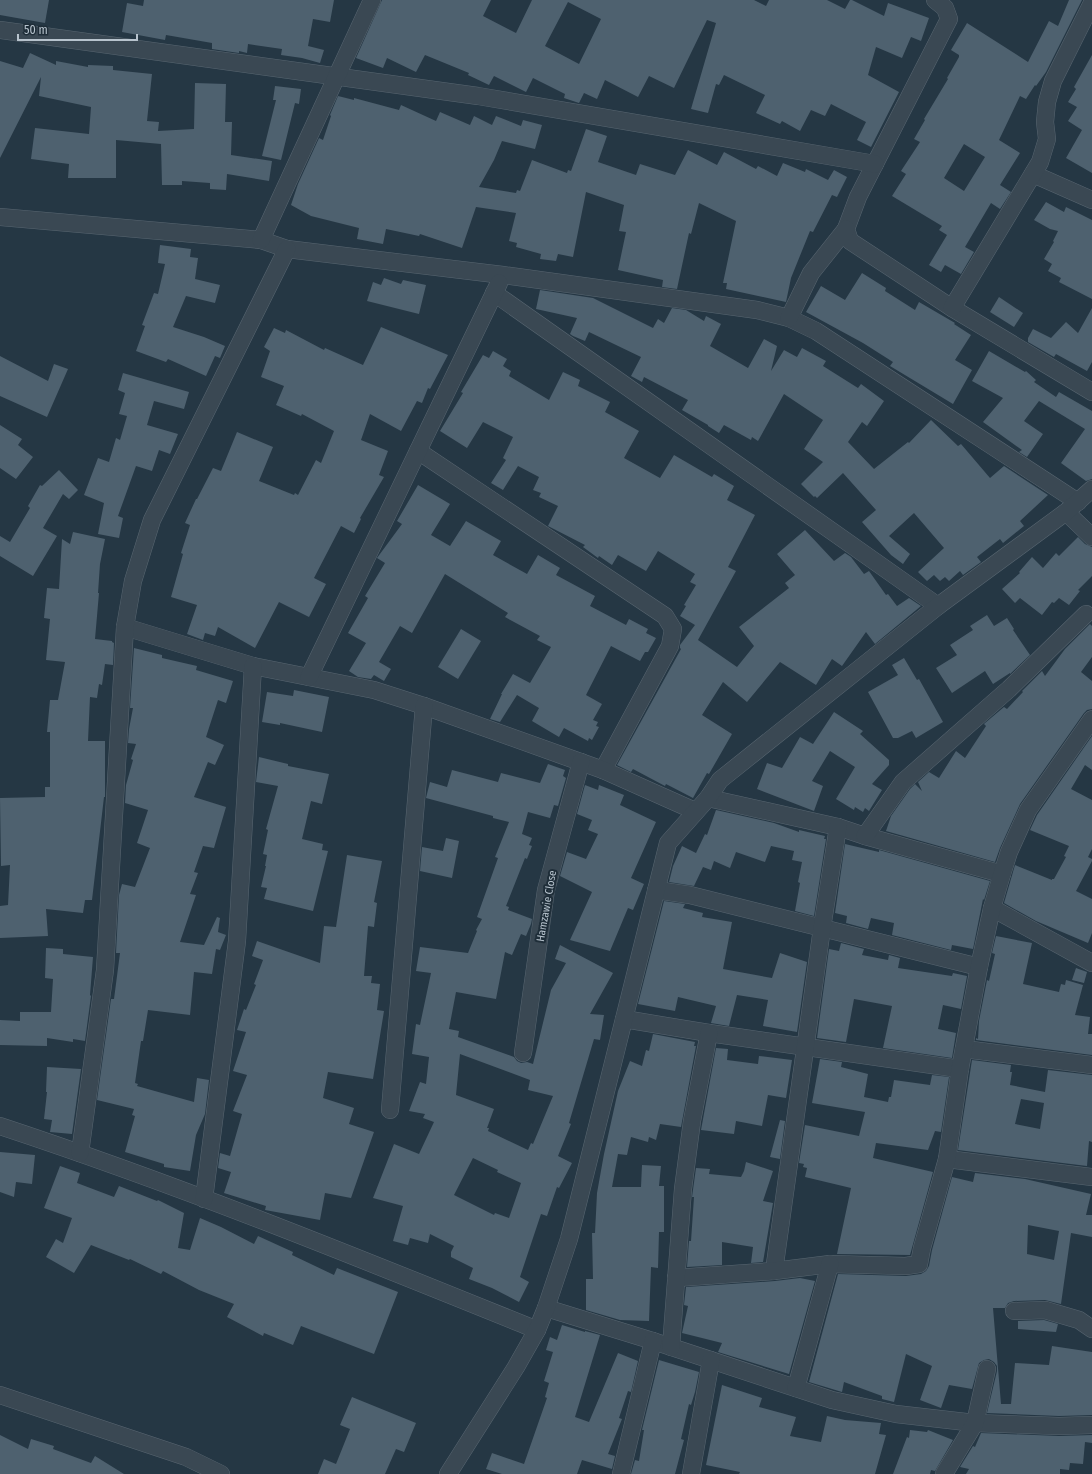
<svg xmlns="http://www.w3.org/2000/svg" width="1092" height="1474" font-family="'Fira Sans Condensed',sans-serif">
	<rect width="100%" height="100%" fill="#253744"/>
	<!-- building -->
	<g fill="#4e616f" fill-rule="evenodd">
		<polygon points="0,0 49,0 45,23 0,15"/>
		<polygon points="144,0 334,0 330,22 313,19 308,46 324,50 320,63 302,58 281,55 282,49 248,44 247,53 239,51 239,53 212,49 212,43 166,35 165,40 122,32 127,3 143,6"/>
		<path d="M382 0H491L483 16 516 33 532 0H754L766 6 769 0H827L845 9 850 0H852L884 16 888 3 929 18 921 41 911 37 902 58 876 47 868 75 899 92 871 147 857 140 866 122 831 104 825 116 811 110 800 131 782 121 780 124 756 113 765 95 724 75 719 85 716 84 708 113 691 109 716 23 707 20 674 88 649 76 638 97 605 80 597 99 584 93 579 103 564 98 565 94 533 78 526 92 494 76 489 85 468 75 469 73 425 55 416 72 387 58 383 68 356 58ZM568 2 601 19 579 64 545 46Z"/>
		<path d="M1069 0H1082L1046 72 1036 86 1035 85 1026 99 1020 96 999 140 1020 153 1000 185 1011 192 1000 209 991 203 965 247 974 252 961 274 945 265 941 272 929 265 947 235 939 230 942 226 892 196 906 174 901 171 920 142 914 139 925 120 924 119 948 79 947 78 959 57V55L951 50 967 23 1028 62 1049 21 1058 26ZM964 144 985 157 964 191 944 178Z"/>
		<polygon points="30,53 56,65 56,61 88,67 88,65 113,66 113,70 152,74 147,121 159,122 158,131 194,129 195,83 226,84 225,122 232,122 231,155 272,161 269,181 227,174 226,190 210,189 210,183 182,181 182,185 162,185 161,144 116,140 116,178 68,178 69,164 31,159 35,128 89,134 91,107 39,96 41,77 0,158 0,61 23,68"/>
		<polygon points="1092,55 1092,173 1066,158 1082,130 1068,121 1077,107 1068,102 1076,89 1074,87"/>
		<polygon points="275,86 301,89 299,104 295,103 281,160 262,156 276,100 273,100"/>
		<polygon points="338,96 354,100 354,98 399,110 401,105 436,121 440,112 470,125 474,116 492,125 496,116 521,126 523,120 542,125 535,149 502,141 494,160 479,187 516,193 517,190 520,191 532,160 567,173 568,170 571,171 586,129 607,136 598,162 636,175 640,164 675,175 688,150 717,165 724,152 756,169 758,166 777,176 783,163 805,172 806,169 828,180 834,170 847,177 837,197 832,195 813,232 810,231 791,278 786,302 726,289 727,283 723,283 736,221 699,203 691,234 689,233 677,289 662,287 663,280 618,270 626,232 619,231 624,205 586,192 573,257 558,254 556,261 540,259 541,254 516,247 517,243 509,241 516,213 476,207 462,248 420,234 419,236 386,229 383,244 357,239 359,228 311,216 291,205 298,184 319,138 323,140 331,116 330,115"/>
		<polygon points="1046,202 1064,212 1066,207 1092,220 1092,299 1059,282 1061,278 1048,271 1052,264 1044,259 1054,242 1053,241 1058,231 1050,229 1034,220"/>
		<polygon points="160,245 191,249 190,257 198,258 195,279 220,285 215,303 186,296 173,327 204,337 225,346 220,358 215,356 206,376 168,359 166,362 136,351 145,326 142,325 154,293 158,294 165,264 158,263"/>
		<polygon points="862,273 886,288 885,291 915,310 919,302 955,323 954,324 971,335 955,360 972,370 953,404 890,366 893,362 863,343 806,312 821,286 845,300"/>
		<polygon points="384,278 401,284 403,280 426,285 419,314 367,301 373,282 381,285"/>
		<polygon points="540,290 593,298 653,328 658,319 664,323 672,308 686,310 704,321 706,316 721,324 710,346 748,368 764,339 777,346 771,371 784,350 797,357 802,348 826,361 823,366 858,388 861,384 884,401 867,426 862,422 848,442 874,469 908,442 909,443 931,420 958,446 961,444 990,478 1004,466 1048,495 1020,521 1024,526 1003,543 1000,539 977,557 981,562 963,575 960,571 949,581 945,577 940,581 934,575 927,581 918,572 944,548 914,513 889,536 910,554 903,564 891,555 862,522 876,510 843,473 817,498 815,496 814,497 801,484 823,462 804,449 823,420 784,394 758,441 752,437 751,440 724,425 719,433 708,426 708,425 682,410 688,400 644,377 642,382 631,376 641,357 589,332 585,341 573,336 570,334 577,318 536,309"/>
		<polygon points="999,297 1023,313 1014,327 990,312"/>
		<polygon points="1092,308 1092,362 1087,371 1056,354 1054,357 1028,342 1028,338 1033,329 1051,338 1066,322 1078,333"/>
		<polygon points="381,327 448,355 430,389 428,388 422,403 417,401 401,431 370,414 361,440 388,451 379,475 384,477 360,518 361,519 354,533 341,526 314,578 326,584 309,617 279,602 255,648 218,627 215,636 205,633 203,640 187,634 197,605 171,597 183,554 181,553 190,525 185,523 196,499 197,499 213,468 221,471 237,432 273,447 259,481 294,495 295,493 298,495 316,460 321,463 334,431 302,414 301,416 276,405 284,386 261,377 270,351 264,347 274,328 285,333 286,330 324,350 325,348 363,365"/>
		<polygon points="493,351 507,359 503,366 511,371 509,376 549,400 563,372 580,380 578,386 610,402 605,412 639,431 624,458 660,478 674,455 712,477 714,474 734,486 727,500 755,515 728,567 736,571 698,640 737,667 754,646 739,627 789,588 785,583 795,575 777,554 805,530 834,561 845,553 851,557 864,574 869,571 886,595 888,594 897,606 909,598 921,606 875,644 866,632 842,666 832,659 816,685 780,662 747,702 723,682 702,715 732,734 709,774 707,773 693,798 666,784 665,786 633,769 631,772 617,765 681,649 680,648 680,645 695,625 680,616 686,606 684,605 696,585 690,582 695,574 658,551 646,571 618,555 612,565 599,556 598,558 583,547 585,545 548,526 558,506 539,497 541,493 533,490 539,477 518,466 503,490 491,483 506,460 503,458 513,437 483,422 467,448 440,431 463,393 461,392 483,355 489,358"/>
		<polygon points="989,351 1025,372 1026,371 1036,380 1034,382 1056,397 1059,392 1092,411 1092,479 1086,481 1061,463 1085,429 1039,401 1024,421 1043,434 1027,457 1019,452 1022,450 983,422 1003,398 972,381"/>
		<polygon points="0,356 48,381 54,364 68,369 47,417 0,396"/>
		<polygon points="123,373 189,392 184,409 154,401 147,425 178,434 170,454 159,450 152,471 136,466 118,516 123,518 119,538 98,534 104,503 84,495 98,458 109,462 116,438 120,440 127,416 119,414 125,393 118,390"/>
		<polygon points="0,425 22,439 18,445 33,457 16,479 0,468"/>
		<polygon points="59,470 78,490 69,499 63,494 43,528 57,536 33,576 0,556 0,536 10,542 30,508 28,506 40,485 42,486"/>
		<polygon points="418,485 450,504 431,535 450,546 466,521 501,541 493,555 527,574 538,555 560,568 556,575 595,596 590,606 626,625 629,619 648,629 646,633 656,638 648,652 645,652 640,661 611,646 586,695 602,704 593,720 598,722 596,726 599,727 592,740 589,738 588,741 564,728 559,737 532,721 539,708 517,695 500,722 490,719 502,694 501,694 513,674 530,683 551,647 537,640 540,636 505,617 508,613 445,574 412,633 400,626 379,662 391,669 384,681 374,675 371,679 358,677 349,671 366,643 348,633 368,598 365,596 385,563 377,558 402,524 397,521"/>
		<polygon points="73,532 105,539 100,564 98,593 99,593 95,639 112,641 112,642 114,643 113,665 105,664 102,685 99,684 97,698 90,697 88,741 105,741 105,797 104,797 92,900 85,900 83,913 46,909 48,936 0,938 0,906 8,905 10,865 1,866 0,798 45,797 45,787 50,787 50,732 47,732 50,700 58,700 65,662 46,660 50,619 44,618 47,588 59,589 62,539 70,544"/>
		<polygon points="1078,537 1085,544 1092,547 1092,576 1078,590 1080,591 1069,605 1059,598 1054,603 1052,602 1042,615 1020,598 1015,603 1002,589 1020,573 1019,572 1032,557 1043,568 1056,553 1059,556"/>
		<polygon points="987,615 994,626 1007,618 1014,629 1013,630 1030,655 1010,674 1010,673 993,684 985,671 952,693 936,668 957,655 950,645 973,630 970,626"/>
		<polygon points="1090,624 1092,626 1092,657 1081,672 1092,681 1092,709 1087,710 1084,713 1020,804 1000,848 995,862 886,831 891,816 910,789 915,784 922,791 918,782 929,772 939,778 956,751 965,758 986,726 984,724 985,723 1004,707 1007,709 1023,692 1022,691 1042,671 1045,676 1065,649"/>
		<polygon points="461,629 481,641 458,679 438,667"/>
		<polygon points="134,648 162,655 162,658 197,666 196,670 233,681 226,703 218,700 206,737 224,745 215,765 208,762 194,797 226,807 214,848 203,846 194,872 198,873 190,894 196,895 180,942 204,945 217,917 220,918 218,932 226,935 220,950 216,949 212,974 194,972 190,1015 148,1010 143,1041 141,1041 135,1083 138,1084 137,1086 194,1102 197,1078 209,1080 205,1114 196,1135 190,1171 164,1167 164,1164 125,1152 135,1116 132,1115 134,1109 97,1100 111,999 114,999 120,953 116,953 119,895 122,884 135,887 150,848 137,843 148,810 125,803 126,785 133,760 131,759 136,744 128,743 129,729 133,708 130,708"/>
		<polygon points="904,658 917,680 919,679 943,722 916,738 912,731 898,738 893,738 868,692 898,675 892,665"/>
		<polygon points="294,690 329,697 322,732 280,723 280,725 262,722 267,692 293,696"/>
		<polygon points="834,712 863,731 860,734 889,760 889,765 872,784 882,790 869,811 865,808 863,812 855,807 854,810 836,799 855,767 830,751 812,781 823,786 814,811 757,789 767,763 782,768 800,737 813,744"/>
		<polygon points="1092,736 1092,770 1085,765 1071,789 1092,800 1092,849 1088,857 1092,859 1092,861 1076,891 1092,899 1092,933 1088,943 1036,921 1004,903 1015,865 1052,880 1052,879 1054,879 1066,857 1064,856 1069,846 1030,830 1037,815"/>
		<polygon points="259,757 288,764 288,766 329,774 322,804 311,801 302,839 323,844 322,850 328,851 313,911 264,899 267,888 261,887 266,866 265,866 267,855 263,854 268,830 266,829 278,786 256,782"/>
		<path d="M548 764 565 770 563 776 566 778 558 806 554 805 550 818 528 812 522 834 532 838 529 845 532 846 527 859 525 858 506 906 509 907 508 910 532 919 531 924 526 936 521 934 512 955 505 952 496 999 456 992 449 1029 459 1031 458 1037 514 1057 517 1061 521 1063 527 1062 533 1064 551 990 566 963 555 959 560 945 613 973 590 1014 604 1015 600 1040 594 1039 569 1123 571 1124 558 1156 572 1163 559 1188 557 1187 547 1216 541 1214 520 1277 529 1282 519 1302 492 1288 469 1279 473 1268 451 1257V1252L454 1246 430 1234 428 1243 410 1238 408 1245 393 1241 403 1206 373 1198 394 1144 419 1154 434 1122 423 1118 425 1114 409 1111 420 1082 426 1084 429 1057 412 1054 416 1024 420 1025 431 973 416 971 420 947 468 953 477 931 476 930 482 919 477 917 498 858 495 857 509 822 493 818V816L426 798 430 782 447 787 452 770 498 782 501 773 540 783ZM460 1054 530 1080 528 1090 553 1096 533 1144 531 1143 528 1150 488 1131 489 1128H487L494 1109 456 1095ZM473 1158 498 1170 497 1172 521 1183 509 1218 495 1213 494 1215 454 1195Z"/>
		<polygon points="585,785 598,790 599,785 624,795 620,805 656,822 631,878 644,884 633,910 628,908 610,951 570,940 592,892 560,876 567,852 586,859 598,834 588,830 592,820 577,814"/>
		<polygon points="716,810 774,823 799,832 799,830 825,836 824,839 826,839 814,916 795,911 800,883 798,882 802,862 792,860 794,851 771,846 765,862 736,852 730,868 714,861 711,870 703,867 694,886 669,882 673,866 682,846 696,853 705,834 707,835"/>
		<polygon points="446,838 459,841 452,878 420,871 422,847 443,851"/>
		<polygon points="845,844 879,852 879,850 990,881 984,900 983,899 973,949 952,945 951,950 892,935 894,923 871,918 868,929 846,923 847,916 835,913"/>
		<polygon points="347,855 382,861 374,902 377,903 374,927 368,926 364,976 372,976 371,983 380,984 377,1010 384,1011 373,1079 328,1072 323,1098 354,1108 349,1124 374,1132 351,1198 325,1193 320,1220 265,1210 266,1206 224,1193 231,1172 218,1168 220,1153 230,1156 242,1114 233,1111 247,1075 233,1071 246,1032 237,1030 244,1009 246,1010 256,985 254,984 263,960 252,956 257,941 320,963 324,926 336,927"/>
		<polygon points="664,901 685,904 683,908 703,913 702,917 732,922 723,969 772,978 780,953 807,962 797,1032 763,1026 768,1000 737,995 729,1026 711,1023 716,1006 678,997 675,1011 638,1004"/>
		<polygon points="996,936 1032,943 1023,984 1059,992 1061,984 1065,985 1066,980 1083,985 1075,1015 1090,1017 1088,1034 1092,1034 1092,1055 976,1040 976,1038 978,1039 979,1021 987,980 989,981 995,954 992,953"/>
		<polygon points="841,943 864,949 862,955 888,960 889,955 900,958 898,968 952,976 953,973 967,976 961,1009 943,1005 938,1029 956,1033 952,1058 883,1048 892,1006 854,999 846,1042 817,1038 829,949 839,951"/>
		<polygon points="46,948 63,949 63,954 93,957 90,995 91,996 85,1041 73,1039 73,1042 47,1038 47,1046 0,1045 0,1020 20,1021 20,1012 51,1012 53,979 45,978"/>
		<polygon points="1076,968 1087,972 1084,983 1072,980"/>
		<polygon points="653,1034 695,1042 694,1046 696,1046 681,1127 660,1124 656,1140 649,1137 648,1142 631,1137 627,1155 618,1154 612,1187 641,1187 642,1165 661,1166 659,1186 664,1186 664,1232 659,1232 658,1268 651,1267 649,1321 620,1320 586,1310 586,1279 593,1279 592,1233 595,1233 597,1193 604,1154 618,1091 630,1061 642,1066 646,1050 649,1051"/>
		<polygon points="716,1048 728,1049 727,1060 758,1064 759,1056 792,1060 786,1098 768,1095 762,1126 736,1121 734,1134 701,1130"/>
		<polygon points="820,1059 842,1062 841,1067 868,1074 864,1097 888,1102 889,1097 891,1097 894,1080 930,1085 932,1075 949,1077 941,1132 935,1131 928,1150 876,1143 873,1158 933,1172 910,1255 837,1254 851,1188 805,1177 807,1168 803,1167 804,1164 799,1163 805,1125 859,1136 865,1112 812,1103"/>
		<path d="M972 1060 1011 1065 1010 1072H1012L1010 1085 1045 1092 1048 1070 1092 1075V1142L1089 1141 1087 1166 958 1150ZM1021 1099 1044 1103 1040 1129 1015 1124Z"/>
		<polygon points="47,1067 81,1069 72,1134 50,1132 52,1120 44,1119 47,1092 46,1092"/>
		<polygon points="780,1120 785,1121 780,1159 770,1157"/>
		<polygon points="0,1152 35,1155 32,1184 16,1182 14,1197 0,1192"/>
		<polygon points="746,1162 773,1171 763,1201 773,1203 763,1262 751,1263 753,1247 722,1242 722,1265 687,1267 689,1241 691,1241 694,1197 692,1197 696,1168 710,1169 709,1174 741,1177 744,1171"/>
		<polygon points="60,1166 80,1173 77,1183 114,1197 119,1186 157,1201 158,1200 184,1213 178,1248 190,1250 200,1218 221,1227 254,1244 258,1236 293,1252 292,1255 334,1275 337,1268 398,1292 374,1354 301,1326 293,1345 264,1333 263,1336 227,1317 234,1304 199,1290 163,1271 161,1274 130,1259 129,1260 91,1245 74,1273 46,1257 56,1239 63,1243 72,1218 44,1208"/>
		<path d="M975 1173 1025 1179 1091 1194 1086 1215H1092V1237L1071 1233 1061 1304 1045 1300 1014 1301 1008 1303 1005 1308H993L1001 1404H1011L1015 1363 1049 1365 1052 1346 1092 1352V1415L1059 1416 987 1413 997 1371V1366L994 1362 989 1359 984 1360 979 1363 972 1389 949 1385 941 1408 920 1400 932 1366 906 1354 894 1402 882 1399V1396L844 1382 842 1392 809 1382 838 1274 906 1276 921 1274 926 1271 929 1266 932 1250 952 1177 973 1182ZM1028 1225 1059 1231 1054 1260 1027 1254Z"/>
		<polygon points="800,1278 815,1281 789,1374 718,1352 722,1343 682,1333 688,1306 684,1305 686,1287 775,1281"/>
		<polygon points="1044,1320 1058,1324 1056,1332 1018,1329 1018,1321"/>
		<polygon points="562,1325 585,1332 585,1331 600,1335 575,1417 589,1422 618,1353 638,1361 631,1392 628,1391 619,1418 622,1419 608,1454 615,1456 612,1469 582,1460 577,1474 502,1474 486,1469 492,1453 524,1464 547,1398 545,1397 549,1383 544,1381 553,1352 546,1350 550,1337 557,1340"/>
		<polygon points="659,1360 699,1372 695,1392 691,1405 689,1404 681,1439 684,1440 675,1474 631,1474 635,1460 639,1461 644,1430 642,1430"/>
		<polygon points="722,1385 762,1398 759,1407 796,1417 790,1436 821,1442 827,1416 845,1420 881,1423 879,1434 886,1435 875,1474 739,1474 740,1472 706,1465"/>
		<polygon points="352,1397 416,1423 404,1452 396,1449 385,1474 318,1474 324,1459 336,1464 350,1429 340,1425"/>
		<polygon points="910,1430 927,1432 928,1430 953,1440 935,1471 931,1470 930,1474 893,1474 907,1437 909,1438"/>
		<polygon points="981,1433 1059,1436 1092,1435 1092,1443 1085,1442 1083,1464 1070,1463 1069,1470 1060,1469 1060,1474 966,1474 969,1469 960,1467 973,1446 975,1447"/>
		<polygon points="0,1435 28,1449 31,1439 54,1446 53,1449 91,1463 95,1456 124,1474 0,1474"/>
	</g>
	<g fill="none" stroke-linecap="round" stroke-linejoin="round">
		<defs>
			<g id="minor">
				<polyline points="935,0 945,8 949,19 858,197 846,229 850,241 952,308 1092,392"/>
				<polyline points="0,30 478,96 875,164"/>
				<polyline points="1033,174 1092,200"/>
				<polyline points="0,217 261,240 287,249 503,275 757,310 789,318 816,331 1078,502"/>
				<polyline points="261,240 372,0"/>
				<polyline points="494,293 938,606"/>
				<polyline points="952,308 1040,162 1047,139 1045,122 1047,102 1053,81 1092,3"/>
				<polyline points="789,318 811,273 846,229"/>
				<polyline points="418,451 665,616 673,629 670,646 603,770"/>
				<polyline points="1066,512 1092,537"/>
				<polyline points="125,627 253,666 374,690 424,706 603,770 695,811"/>
				<polyline points="309,677 499,283"/>
				<polyline points="708,798 838,827 865,836 1002,874"/>
				<polyline points="865,836 903,782 1009,689 1086,614"/>
				<polyline points="656,890 690,895 979,967"/>
				<polyline points="992,908 1092,963"/>
				<polyline points="624,1019 709,1033 960,1069"/>
				<polyline points="964,1049 1092,1065"/>
				<polyline points="523,1053 546,890 581,762"/>
				<polyline points="390,1110 424,706"/>
				<path d="M0 1126C182 1186 359 1258 537 1330"/>
				<polyline points="80,1153 105,970 125,627 133,581 152,520 287,249"/>
				<polyline points="947,1159 1092,1177"/>
				<polyline points="204,1199 237,941 253,666"/>
				<polyline points="774,1271 822,928 838,827"/>
				<polyline points="676,1278 774,1271 830,1264 906,1266 919,1264 922,1248 947,1159 960,1069 979,967 992,908 1002,874 1009,852 1028,810 1092,719"/>
				<polyline points="546,1308 653,1341 832,1400 896,1414 975,1423 1059,1426 1092,1425"/>
				<polyline points="1014,1311 1045,1310 1079,1320 1092,1329"/>
				<polyline points="671,1347 683,1189 692,1121 709,1033"/>
				<polyline points="796,1388 830,1264"/>
				<polyline points="0,1395 186,1457 221,1474"/>
				<polyline points="448,1474 516,1367 537,1330 546,1308 569,1239 668,843 708,798 720,780 938,606 1066,512 1092,489"/>
				<polyline points="621,1474 653,1341"/>
				<polyline points="691,1474 711,1360"/>
				<polyline points="944,1474 975,1423 987,1369"/>
			</g>
		</defs>
		<!-- minor casing -->
		<use href="#minor" stroke="#586671" stroke-width="18"/>
		<!-- minor -->
		<use href="#minor" stroke="#3a4853" stroke-width="17"/>
	</g>
	<g text-anchor="middle" stroke-width="4" stroke-linejoin="round" paint-order="stroke">
		<!-- street labels -->
		<g font-size="11" fill="#b7c3cd" stroke="#1f2e39">
			<text transform="translate(546 906) rotate(-80)" y="4">Hamzawie Close</text>
		</g>
	</g>
	<!-- scale -->
	<path d="M18 34v6h119v-6" fill="none" stroke="#b7c3cd" stroke-width="2"/>
	<text x="24" y="34" font-size="12" fill="#b7c3cd" stroke="#1f2e39" stroke-width="3" paint-order="stroke">50 m</text>
</svg>
